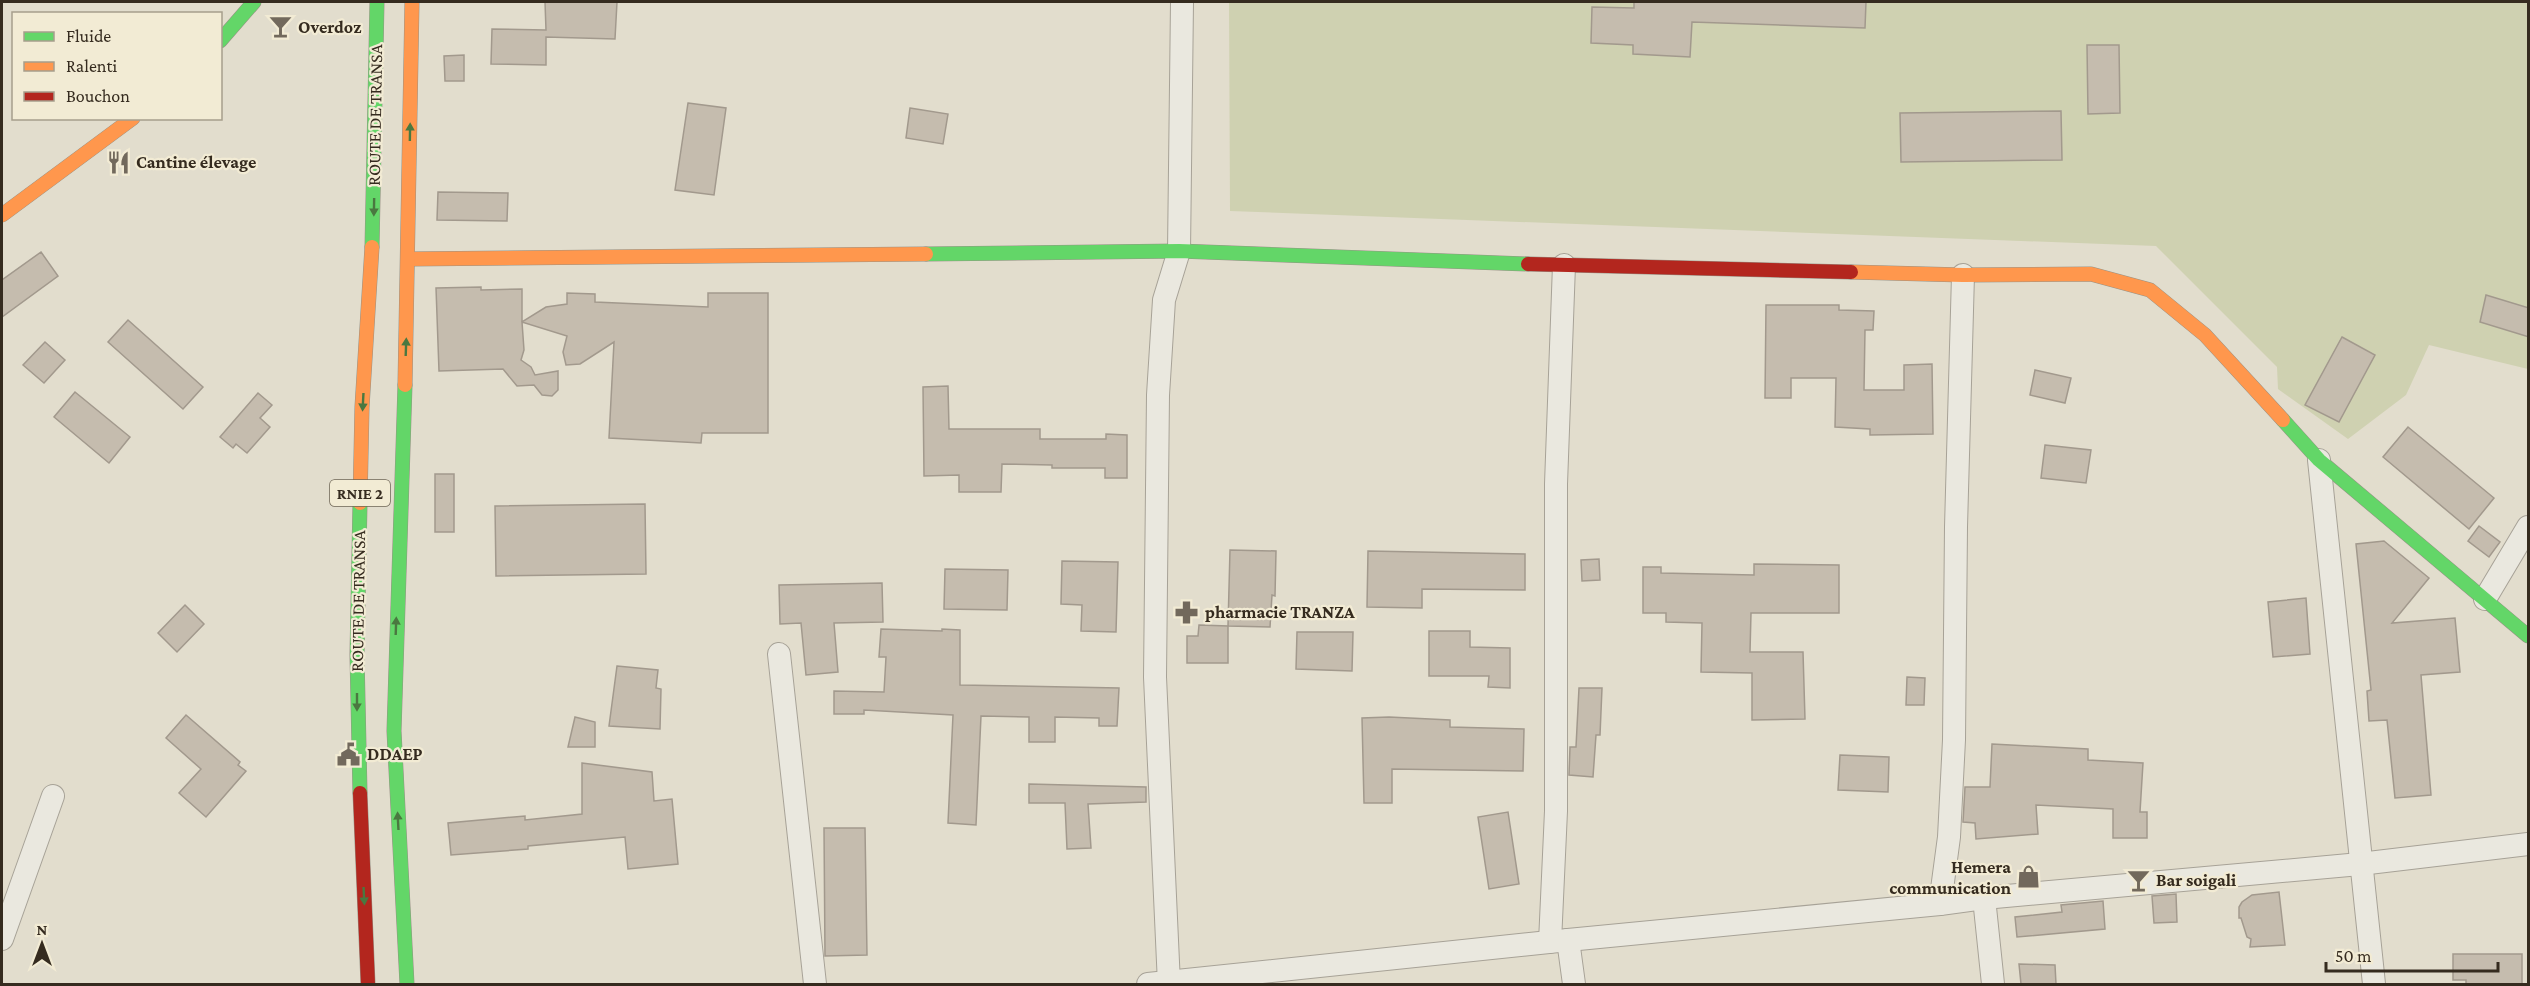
<svg xmlns="http://www.w3.org/2000/svg" width="2530" height="986" font-family="'Crimson Pro',serif">
	<rect width="100%" height="100%" fill="#e2ddcd"/>
	<!-- green -->
	<polygon fill="#cfd1b1" points="1229,2 2528,2 2528,369 2429,345 2406,395 2348,439 2278,389 2277,367 2156,246 1230,211"/>
	<!-- building -->
	<g fill="#c5bcae" stroke="#a2998d" stroke-width="1.5">
		<polygon points="545,2 617,2 615,39 546,37 546,65 491,64 492,29 546,30"/>
		<polygon points="1634,2 1866,2 1865,28 1692,22 1690,57 1633,54 1633,45 1591,43 1592,7 1634,8"/>
		<polygon points="2087,45 2119,45 2120,113 2088,114"/>
		<polygon points="464,55 464,81 445,81 444,56"/>
		<polygon points="688,103 726,108 714,195 675,190"/>
		<polygon points="910,108 948,114 943,144 906,138"/>
		<polygon points="2061,111 2062,160 1901,162 1900,113"/>
		<polygon points="438,192 508,193 507,221 437,220"/>
		<polygon points="41,252 58,276 2,317 2,280"/>
		<polygon points="481,287 481,290 522,289 522,322 546,307 567,304 567,293 595,294 595,302 708,307 708,293 768,293 768,433 702,433 701,443 609,438 614,342 580,364 566,365 563,352 567,336 522,322 524,350 521,360 531,367 535,375 558,371 558,390 552,396 542,395 534,385 517,386 503,369 439,371 436,288"/>
		<polygon points="2486,295 2529,308 2529,337 2480,322"/>
		<polygon points="1766,305 1839,305 1839,310 1874,311 1873,330 1865,330 1864,390 1904,390 1904,365 1932,364 1933,434 1870,435 1870,429 1835,427 1836,378 1791,378 1791,398 1765,398"/>
		<polygon points="128,320 203,387 183,409 108,342"/>
		<polygon points="2342,337 2375,355 2339,422 2305,405"/>
		<polygon points="45,342 65,360 44,383 23,365"/>
		<polygon points="2035,370 2071,378 2065,403 2030,395"/>
		<polygon points="948,386 949,429 1040,429 1040,439 1106,439 1106,434 1127,435 1127,478 1105,478 1105,468 1052,468 1052,465 1002,464 1001,492 959,492 959,475 924,476 923,387"/>
		<polygon points="75,392 130,437 109,463 54,417"/>
		<polygon points="258,393 272,405 260,418 270,427 247,453 236,444 233,448 220,437"/>
		<polygon points="2408,427 2494,498 2469,529 2383,457"/>
		<polygon points="2045,445 2091,450 2086,483 2041,478"/>
		<rect x="435" y="474" width="19" height="58"/>
		<polygon points="645,504 646,574 496,576 495,506"/>
		<polygon points="2479,526 2500,542 2489,557 2468,541"/>
		<polygon points="2384,541 2429,578 2392,623 2455,618 2460,672 2421,675 2431,795 2395,798 2387,720 2369,721 2367,691 2371,690 2356,544"/>
		<polygon points="1230,550 1276,551 1275,596 1272,595 1270,627 1228,626"/>
		<polygon points="1368,551 1525,554 1525,590 1422,589 1422,608 1367,607"/>
		<polygon points="1599,559 1600,580 1582,581 1581,560"/>
		<polygon points="1062,561 1118,562 1116,632 1081,631 1082,605 1061,604"/>
		<polygon points="1754,564 1839,565 1839,613 1751,613 1750,652 1803,652 1805,719 1752,720 1752,673 1701,672 1702,623 1666,622 1666,613 1643,613 1643,567 1661,567 1661,573 1754,575"/>
		<polygon points="945,569 1008,570 1007,610 944,609"/>
		<polygon points="882,583 883,622 834,623 838,672 806,675 801,623 780,624 779,585"/>
		<polygon points="2306,598 2310,654 2273,657 2268,602"/>
		<polygon points="185,605 204,624 177,652 158,633"/>
		<polygon points="1199,625 1228,626 1228,663 1187,663 1187,636 1198,636"/>
		<polygon points="881,629 942,631 942,629 960,630 960,685 1119,688 1117,726 1099,726 1099,718 1055,717 1055,742 1029,742 1029,717 981,716 976,825 948,823 953,715 864,710 864,714 834,714 834,691 884,692 886,657 879,657"/>
		<polygon points="1429,631 1470,631 1470,647 1510,648 1510,688 1488,687 1489,676 1429,676"/>
		<polygon points="1297,632 1353,632 1352,671 1296,669"/>
		<polygon points="617,666 658,670 656,688 661,689 660,729 609,726"/>
		<polygon points="1907,677 1925,678 1924,705 1906,705"/>
		<polygon points="1579,688 1602,688 1600,735 1596,735 1593,777 1569,775 1570,747 1576,747"/>
		<polygon points="186,715 240,762 238,765 246,771 206,817 179,793 201,769 166,738"/>
		<polygon points="575,717 595,722 595,747 568,747"/>
		<polygon points="1389,717 1450,720 1450,727 1524,729 1523,771 1392,769 1392,803 1364,803 1362,718"/>
		<polygon points="1992,744 2088,749 2088,760 2143,763 2140,812 2147,812 2147,838 2113,838 2113,809 2036,805 2038,834 1976,839 1975,823 1963,822 1965,787 1990,787"/>
		<polygon points="1840,755 1889,757 1888,792 1838,790"/>
		<polygon points="582,763 652,772 654,801 672,799 678,864 628,869 625,837 528,846 528,849 451,855 448,823 525,816 525,820 582,814"/>
		<polygon points="1029,784 1146,787 1146,802 1088,804 1091,848 1067,849 1065,803 1029,803"/>
		<polygon points="1508,812 1519,884 1489,889 1478,817"/>
		<polygon points="824,828 865,828 867,955 825,956"/>
		<polygon points="2279,892 2285,945 2250,947 2251,939 2247,937 2241,918 2239,918 2239,907 2242,902 2252,895"/>
		<polygon points="2176,894 2177,922 2154,923 2152,896"/>
		<polygon points="2103,901 2105,929 2017,937 2015,917 2062,912 2061,905"/>
		<polygon points="2453,954 2522,954 2522,984 2466,984 2466,980 2453,980"/>
		<polygon points="2019,964 2055,965 2056,984 2021,984"/>
	</g>
	<g fill="none" stroke-linecap="round" stroke-linejoin="round">
		<defs>
			<g id="street">
				<polyline points="2319,460 2374,984"/>
				<polyline points="2485,599 2528,527"/>
				<polyline points="779,654 815,984"/>
				<polyline points="1984,898 1993,984"/>
				<polyline points="1940,904 1949,837 1954,740 1956,527 1963,275"/>
				<polyline points="2,939 53,796"/>
				<polyline points="1568,940 1574,984"/>
				<polyline points="1550,942 1556,811 1556,484 1564,265"/>
				<polyline points="1148,984 1568,940 1940,904 1984,898 2360,864 2528,844"/>
				<polyline points="1169,984 1155,677 1158,395 1164,300 1179,251 1182,2"/>
			</g>
			<g id="fast">
				<polyline points="220,41 254,2"/>
				<polyline points="372,247 377,2"/>
				<polyline points="926,254 1179,251 1528,264"/>
				<polyline points="405,385 394,731 407,984"/>
				<polyline points="2283,420 2319,460 2528,636"/>
				<polyline points="360,793 357,655 360,503"/>
			</g>
			<g id="slow">
				<polyline points="2,215 133,118"/>
				<polyline points="408,259 926,254"/>
				<polyline points="1851,272 1963,275 2091,274 2150,290 2205,335 2283,420"/>
				<polyline points="405,385 412,2"/>
				<polyline points="360,503 362,407 372,247"/>
			</g>
			<g id="jam">
				<polyline points="1528,264 1851,272"/>
				<polyline points="360,793 368,984"/>
			</g>
		</defs>
		<!-- street casing -->
		<use href="#street" stroke="#a7a297" stroke-width="24"/>
		<!-- fast casing -->
		<use href="#fast" stroke="#979286" stroke-width="15"/>
		<!-- slow casing -->
		<use href="#slow" stroke="#979286" stroke-width="15"/>
		<!-- jam casing -->
		<use href="#jam" stroke="#979286" stroke-width="15"/>
		<!-- street -->
		<use href="#street" stroke="#eae8df" stroke-width="22"/>
		<!-- fast -->
		<use href="#fast" stroke="#63d668" stroke-width="14"/>
		<!-- slow -->
		<use href="#slow" stroke="#ff974d" stroke-width="14"/>
		<!-- jam -->
		<use href="#jam" stroke="#b3261e" stroke-width="14"/>
	</g>
	<!-- one-way arrows -->
	<defs><path id="oneway-solid" d="M-6-.8H1V-3.2L6.5 0L1 3.2V.8H-6Z" transform="scale(1.5)"/></defs>
	<g fill="#4a7840">
		<use href="#oneway-solid" transform="translate(410 132) rotate(-89)"/>
		<use href="#oneway-solid" transform="translate(374 207) rotate(91)"/>
		<use href="#oneway-solid" transform="translate(406 347) rotate(-88)"/>
		<use href="#oneway-solid" transform="translate(363 402) rotate(93)"/>
		<use href="#oneway-solid" transform="translate(396 626) rotate(-88)"/>
		<use href="#oneway-solid" transform="translate(357 702) rotate(90)"/>
		<use href="#oneway-solid" transform="translate(398 821) rotate(-93)"/>
		<use href="#oneway-solid" transform="translate(364 896) rotate(87)"/>
	</g>
	<!-- icons -->
	<defs>
		<symbol id="bar-bare" viewBox="-9 -9 18 18"><path d="M-6-5H6L.8 .8V4.5H3.5V6h-7V4.5H-.8V.8Z" fill="#72695c" stroke="#f2ebd4" stroke-width="2.5" paint-order="stroke"/></symbol>
		<symbol id="restaurant-bare" viewBox="-9 -9 18 18"><path d="M-5-6h1v4h1v-4h1v4h1v-4h1v5L-1.5 .5V6h-2V.5L-5-1ZM5-6V6H3V1.5H1.5Q1.5-4 5-6Z" fill="#72695c" stroke="#f2ebd4" stroke-width="2.5" paint-order="stroke"/></symbol>
		<symbol id="pharmacy-bare" viewBox="-9 -9 18 18"><path d="M-2-6h4v4h4v4h-4v4h-4v-4h-4v-4h4Z" fill="#72695c" stroke="#f2ebd4" stroke-width="2.5" paint-order="stroke"/></symbol>
		<symbol id="civic-bare" viewBox="-9 -9 18 18"><path d="M-.6-6.5H3V-4.5H.6V-3L4-1V1h2V6H-6V1h2V-1L-.6-3ZM-1.2 2.5V6h2.4V2.5Z" fill="#72695c" stroke="#f2ebd4" stroke-width="2.5" paint-order="stroke"/></symbol>
		<symbol id="shop-bare" viewBox="-9 -9 18 18"><path d="M-5-2.5h2.3a2.7 3.5 0 0 1 5.4 0H5L5.5 6h-11ZM-1.5-2.5h3a1.5 2.3 0 0 0-3 0Z" fill="#72695c" stroke="#f2ebd4" stroke-width="2.5" paint-order="stroke"/></symbol>
	</defs>
	<g fill-rule="evenodd">
		<use href="#bar-bare" x="264" y="10" width="33" height="33"/>
		<use href="#restaurant-bare" x="102" y="146" width="33" height="33"/>
		<use href="#pharmacy-bare" x="1170" y="596" width="33" height="33"/>
		<use href="#civic-bare" x="332" y="738" width="33" height="33"/>
		<use href="#shop-bare" x="2012" y="860" width="33" height="33"/>
		<use href="#bar-bare" x="2122" y="864" width="33" height="33"/>
	</g>
	<g text-anchor="middle" stroke-width="4.5" stroke-linejoin="round" paint-order="stroke">
		<!-- shield labels -->
		<rect fill="#f2ebd4" stroke="#6e6555" stroke-width="1.5" x="330" y="480" width="60" height="26" rx="4.5"/>
		<g font-size="16" font-weight="bold" fill="#352b1f">
			<text x="360" y="499">RNIE 2</text>
		</g>
		<!-- poi labels -->
		<g font-size="18" font-weight="bold" fill="#352b1f" stroke="#f2ebd4" text-anchor="start">
			<text x="298" y="33">Overdoz</text>
			<text x="136" y="168">Cantine élevage</text>
			<text x="1205" y="618">pharmacie TRANZA</text>
			<text x="367" y="760">DDAEP</text>
			<text x="2011" y="873" text-anchor="end">Hemera<tspan x="2011" dy="21">communication</tspan></text>
			<text x="2156" y="886">Bar soigali</text>
		</g>
		<!-- street labels -->
		<g font-size="18" fill="#352b1f" stroke="#f2ebd4">
			<text transform="translate(375 115) rotate(-89)" y="6">ROUTE DE TRANSA</text>
			<text transform="translate(358 601) rotate(-89)" y="6">ROUTE DE TRANSA</text>
		</g>
	</g>
	<!-- border -->
	<rect width="2530" height="986" fill="none" stroke="#352b1f" stroke-width="6"/>
	<!-- legend -->
	<rect x="12" y="12" width="210" height="108" fill="#f2ebd4" stroke="#a69e8c" stroke-width="1.5"/>
	<rect x="24" y="32" width="30" height="9" fill="#63d668" stroke="#a69e8c" stroke-width="1.5"/>
	<text x="66" y="42" font-size="18" fill="#352b1f">Fluide</text>
	<rect x="24" y="62" width="30" height="9" fill="#ff974d" stroke="#a69e8c" stroke-width="1.5"/>
	<text x="66" y="72" font-size="18" fill="#352b1f">Ralenti</text>
	<rect x="24" y="92" width="30" height="9" fill="#b3261e" stroke="#a69e8c" stroke-width="1.5"/>
	<text x="66" y="102" font-size="18" fill="#352b1f">Bouchon</text>
	<!-- north arrow -->
	<g transform="translate(42 944)" stroke="#f2ebd4" stroke-width="4.5" paint-order="stroke">
	<path d="M0-4.5L10 22L0 15L-10 22Z" fill="#352b1f"/>
	<text y="-9" font-size="16" font-weight="bold" text-anchor="middle" fill="#352b1f">N</text>
	</g>
	<!-- scale -->
	<path d="M2326 962v9h172v-9" fill="none" stroke="#352b1f" stroke-width="3"/>
	<text x="2335" y="962" font-size="18" fill="#352b1f" stroke="#f2ebd4" stroke-width="4.5" paint-order="stroke">50 m</text>
</svg>
